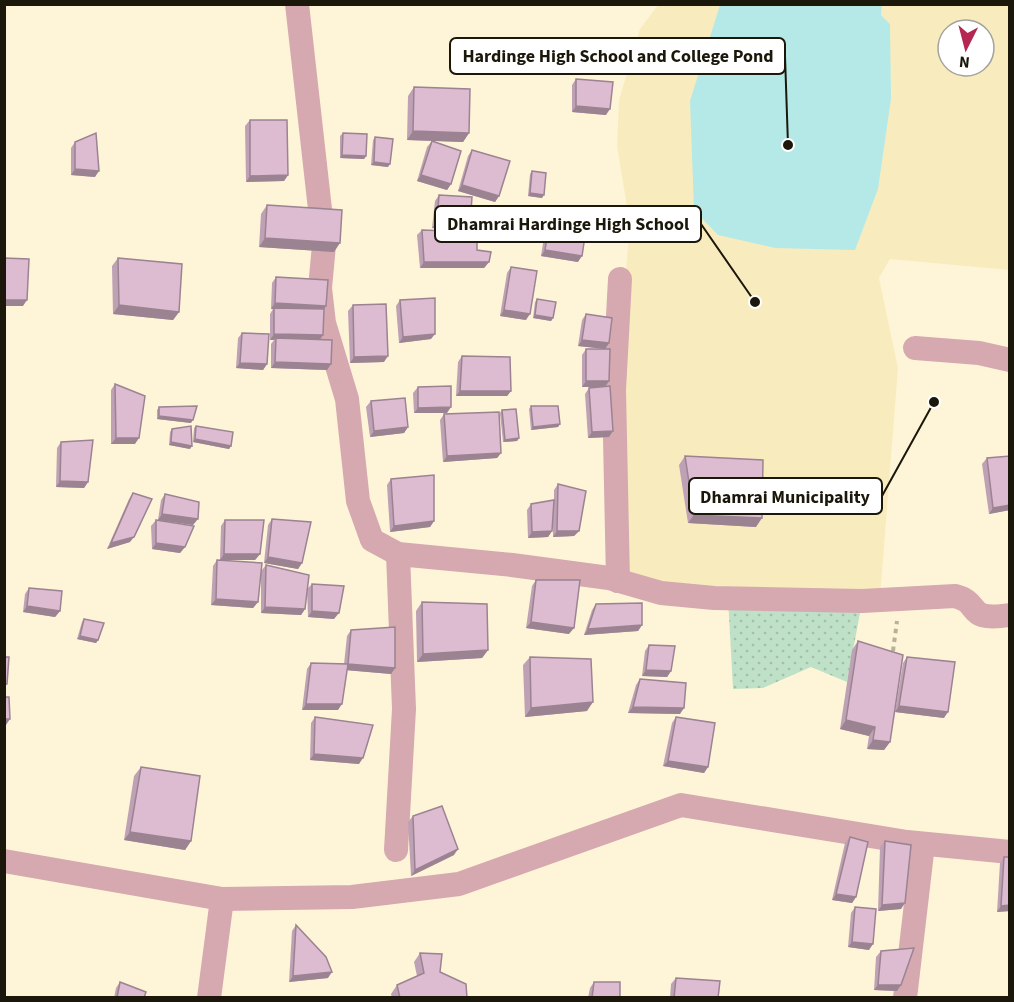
<svg xmlns="http://www.w3.org/2000/svg" width="1014" height="1002" font-family="'Source Sans 3',sans-serif">
	<defs>
		<pattern id="park-dots" width="8" height="8" patternUnits="userSpaceOnUse" patternTransform="scale(1.5)"><rect width="8" height="8" fill="#bfe1c8"/><path d="M2 2h.1M6 6h.1" fill="none" stroke="#a4c0aa" stroke-width="1.8" stroke-linecap="round"/></pattern>
	</defs>
	<rect width="100%" height="100%" fill="#fef5d8"/>
	<!-- built -->
	<path fill="#f8ecbf" fill-rule="evenodd" d="M658 5H1009V270L890 259 879 278 898 368 880 598 659 586 621 572 623 304 630 225 617 146 619 100 640 29ZM948 30H984V66H948Z"/>
	<!-- park -->
	<polygon fill="url(#park-dots)" points="728,598 861,608 847,682 811,667 763,688 733,689"/>
	<!-- water -->
	<polygon fill="#b4e9e8" points="720,5 882,5 881,15 890,24 891,99 878,189 855,250 775,248 718,235 694,210 690,101"/>
	<g fill="none" stroke-linecap="round" stroke-linejoin="round">
		<!-- path -->
		<polyline stroke="#b8b199" stroke-width="4" stroke-dasharray="4.5 4.5" stroke-linecap="butt" points="893,651 897,621"/>
		<!-- minor -->
		<g stroke="#d5a9af" stroke-width="24">
			<path d="M297 4 324 245 320 288 324 323 347 399 358 501 372 540 398 554 512 565 609 578 661 593 714 598 862 601 955 596C983 603 963 622 1010 615"/>
			<polyline points="915,348 979,353 1010,360"/>
			<polyline points="618,581 614,390 620,279"/>
			<polyline points="396,850 404,709 398,554"/>
			<polyline points="4,861 222,899 352,897 459,884 681,805 907,842 1010,852"/>
			<polyline points="209,998 222,899"/>
			<polyline points="905,998 923,844"/>
		</g>
	</g>
	<!-- wall -->
	<g fill="#bea1b4">
		<polygon points="576,79 606,115 572,112 572,85"/>
		<polygon points="414,87 469,133 463,142 407,140 408,96"/>
		<polygon points="250,120 288,175 284,181 246,182 245,126"/>
		<polygon points="343,133 366,156 364,159 340,158 340,136"/>
		<polygon points="375,137 388,167 371,165 373,140"/>
		<polygon points="432,141 451,184 447,190 417,181 427,147"/>
		<polygon points="75,142 95,177 71,175 71,148"/>
		<polygon points="472,150 499,196 495,202 458,191 468,156"/>
		<polygon points="532,171 542,198 528,196 530,174"/>
		<polygon points="439,195 470,225 465,231 432,228 435,201"/>
		<polygon points="267,205 334,252 259,247 261,214"/>
		<polygon points="422,230 477,250 489,262 484,268 420,268 417,235"/>
		<polygon points="548,231 578,262 541,256 544,237"/>
		<polygon points="118,258 179,312 173,320 113,314 112,266"/>
		<polygon points="511,267 526,320 500,316 507,273"/>
		<polygon points="276,277 326,306 324,310 320,340 331,364 327,370 271,368 271,344 274,340 270,340 270,314 273,309 271,309 272,283"/>
		<polygon points="537,299 553,318 551,321 533,318 535,302"/>
		<polygon points="400,300 431,339 399,343 396,306"/>
		<polygon points="353,305 384,362 350,363 348,311"/>
		<polygon points="586,314 609,343 605,349 578,346 582,320"/>
		<polygon points="242,333 267,364 263,370 236,368 238,338"/>
		<polygon points="586,349 605,387 609,437 588,438 585,394 589,388 603,387 582,387 582,355"/>
		<polygon points="462,356 511,391 507,396 456,396 458,362"/>
		<polygon points="115,384 135,444 111,444 111,390"/>
		<polygon points="418,387 447,413 414,413 413,393"/>
		<polygon points="371,401 408,427 404,433 370,437 366,407"/>
		<polygon points="531,406 560,424 558,427 531,430 529,409"/>
		<polygon points="159,407 191,423 157,419 157,410"/>
		<polygon points="502,410 519,438 517,441 503,442 500,413"/>
		<polygon points="444,414 501,453 497,458 443,462 440,420"/>
		<polygon points="196,426 231,446 229,449 193,442 194,428"/>
		<polygon points="172,429 190,449 169,445 170,432"/>
		<polygon points="61,442 88,482 84,488 56,487 57,448"/>
		<polygon points="685,456 756,527 688,523 679,465"/>
		<polygon points="987,458 1010,510 989,514 982,464"/>
		<polygon points="391,479 434,521 430,527 390,532 387,485"/>
		<polygon points="558,484 579,531 574,536 553,537 553,507 552,531 548,537 528,538 527,510 531,504 554,500 554,490"/>
		<polygon points="133,493 130,542 107,549 129,499"/>
		<polygon points="165,494 193,525 158,520 161,500"/>
		<polygon points="272,519 302,563 298,569 264,563 268,525"/>
		<polygon points="156,520 185,547 180,553 152,549 151,526"/>
		<polygon points="225,520 260,554 255,560 220,560 221,526"/>
		<polygon points="217,560 258,602 253,608 211,605 213,566"/>
		<polygon points="266,565 305,609 301,615 261,613 261,571"/>
		<polygon points="536,580 569,634 526,628 532,586"/>
		<polygon points="312,584 334,619 308,617 307,589"/>
		<polygon points="29,588 60,611 55,617 23,612 25,594"/>
		<polygon points="422,602 488,650 482,658 417,662 416,611"/>
		<polygon points="596,604 642,625 638,631 584,635 592,610"/>
		<polygon points="84,619 98,640 96,643 77,639 82,622"/>
		<polygon points="351,630 395,668 391,674 347,670 338,710 302,710 307,669 311,663 344,664 347,636"/>
		<polygon points="858,641 890,742 884,750 867,749 869,736 840,729 852,650"/>
		<polygon points="649,645 671,671 667,677 642,676 645,651"/>
		<polygon points="530,657 587,711 525,717 523,665"/>
		<polygon points="907,657 944,718 895,712 903,663"/>
		<polygon points="640,679 680,714 628,713 636,685"/>
		<polygon points="315,717 359,764 310,760 311,723"/>
		<polygon points="676,717 708,767 704,773 663,766 672,723"/>
		<polygon points="141,767 191,841 185,850 124,840 134,776"/>
		<polygon points="413,816 454,855 411,876 408,822"/>
		<polygon points="850,837 856,897 852,903 832,900 845,843"/>
		<polygon points="885,841 901,909 878,911 880,847"/>
		<polygon points="1004,857 1010,911 997,912 1000,863"/>
		<polygon points="855,907 869,950 848,947 851,913"/>
		<polygon points="296,925 328,978 289,982 292,931"/>
		<polygon points="881,951 897,991 874,990 876,957"/>
		<polygon points="420,953 440,972 467,998 392,998 391,994 397,985 417,976 414,962"/>
		<polygon points="676,978 718,998 670,998 671,984"/>
		<polygon points="120,982 144,998 114,998 116,988"/>
		<polygon points="594,982 620,998 588,998 590,988"/>
	</g>
	<!-- shaded-wall -->
	<g fill="#9b8392">
		<polygon points="576,106 610,109 606,115 572,112"/>
		<polygon points="413,131 469,133 463,142 407,140"/>
		<polygon points="342,155 366,156 364,159 340,158"/>
		<polygon points="374,162 390,164 388,167 371,165"/>
		<polygon points="75,169 99,171 95,177 71,175"/>
		<polygon points="288,175 284,181 246,182 250,176"/>
		<polygon points="421,175 451,184 447,190 417,181"/>
		<polygon points="462,185 499,196 495,202 458,191"/>
		<polygon points="530,193 544,195 542,198 528,196"/>
		<polygon points="437,222 470,225 465,231 432,228"/>
		<polygon points="265,238 340,243 334,252 259,247"/>
		<polygon points="545,250 582,256 578,262 541,256"/>
		<polygon points="424,262 489,262 484,268 420,268"/>
		<polygon points="4,300 27,300 23,306 4,306"/>
		<polygon points="275,303 326,306 322,312 271,309"/>
		<polygon points="119,305 179,312 173,320 113,314"/>
		<polygon points="504,310 530,314 526,320 500,316"/>
		<polygon points="535,315 553,318 551,321 533,318"/>
		<polygon points="274,334 323,335 319,341 276,338 274,340 270,340"/>
		<polygon points="435,334 431,339 399,343 403,337"/>
		<polygon points="582,340 609,343 605,349 578,346"/>
		<polygon points="388,356 384,362 350,363 354,357"/>
		<polygon points="275,362 331,364 327,370 271,368"/>
		<polygon points="240,363 267,364 263,370 236,368"/>
		<polygon points="586,381 609,381 605,387 582,387"/>
		<polygon points="460,391 511,391 507,396 456,396"/>
		<polygon points="451,407 447,413 414,413 418,408"/>
		<polygon points="159,416 193,420 191,423 157,419"/>
		<polygon points="560,424 558,427 531,430 533,427"/>
		<polygon points="408,427 404,433 370,437 374,431"/>
		<polygon points="613,431 609,437 588,438 592,432"/>
		<polygon points="116,438 139,438 135,444 111,444"/>
		<polygon points="519,438 517,441 503,442 505,440"/>
		<polygon points="195,439 231,446 229,449 193,442"/>
		<polygon points="171,442 192,446 190,449 169,445"/>
		<polygon points="501,453 497,458 443,462 447,456"/>
		<polygon points="60,481 88,482 84,488 56,487"/>
		<polygon points="1010,505 1010,510 989,514 993,508"/>
		<polygon points="162,514 198,519 193,525 158,520"/>
		<polygon points="694,515 762,518 756,527 688,523"/>
		<polygon points="434,521 430,527 390,532 394,526"/>
		<polygon points="552,531 548,537 528,538 532,532"/>
		<polygon points="557,531 579,531 574,536 553,537"/>
		<polygon points="134,537 130,542 107,549 111,543"/>
		<polygon points="156,543 185,547 180,553 152,549"/>
		<polygon points="224,554 260,554 255,560 220,560"/>
		<polygon points="268,557 302,563 298,569 264,563"/>
		<polygon points="216,599 258,602 253,608 211,605"/>
		<polygon points="27,606 60,611 55,617 23,612"/>
		<polygon points="265,607 305,609 301,615 261,613"/>
		<polygon points="312,611 339,613 334,619 308,617"/>
		<polygon points="531,622 574,628 569,634 526,628"/>
		<polygon points="642,625 638,631 584,635 588,629"/>
		<polygon points="80,636 98,640 96,643 77,639"/>
		<polygon points="488,650 482,658 417,662 423,654"/>
		<polygon points="348,664 395,668 391,674 344,670"/>
		<polygon points="646,670 671,671 667,677 642,676"/>
		<polygon points="593,702 587,711 525,717 531,708"/>
		<polygon points="306,704 342,704 338,710 302,710"/>
		<polygon points="899,706 948,712 944,718 895,712"/>
		<polygon points="633,707 684,708 680,714 628,713"/>
		<polygon points="4,719 10,719 6,725 4,725"/>
		<polygon points="846,720 875,727 869,736 840,729"/>
		<polygon points="873,740 890,742 884,750 867,749"/>
		<polygon points="314,754 363,758 359,764 310,760"/>
		<polygon points="668,761 708,767 704,773 663,766"/>
		<polygon points="130,832 191,841 185,850 124,840"/>
		<polygon points="458,849 454,855 411,876 415,870"/>
		<polygon points="836,894 856,897 852,903 832,900"/>
		<polygon points="905,903 901,909 878,911 882,905"/>
		<polygon points="1010,905 1010,911 997,912 1001,906"/>
		<polygon points="852,942 873,944 869,950 848,947"/>
		<polygon points="332,972 328,978 289,982 293,976"/>
		<polygon points="878,985 901,985 897,991 874,990"/>
	</g>
	<!-- building -->
	<g fill="#ddbbd1" stroke="#9b8392" stroke-width="1.5">
		<polygon points="576,79 613,82 610,109 576,106"/>
		<polygon points="414,87 470,89 469,133 413,131"/>
		<polygon points="250,120 287,120 288,175 250,176"/>
		<polygon points="96,133 99,171 75,169 75,142"/>
		<polygon points="343,133 367,134 366,156 342,155"/>
		<polygon points="375,137 393,139 390,164 374,162"/>
		<polygon points="432,141 461,151 451,184 421,175"/>
		<polygon points="472,150 510,161 499,196 462,185"/>
		<polygon points="532,171 546,173 544,195 530,193"/>
		<polygon points="439,195 472,197 470,225 437,222"/>
		<polygon points="267,205 342,210 340,243 265,238"/>
		<polygon points="422,230 477,232 477,250 491,252 489,262 424,262"/>
		<polygon points="548,231 585,236 582,256 545,250"/>
		<polygon points="4,258 29,259 27,300 4,300"/>
		<polygon points="118,258 182,264 179,312 119,305"/>
		<polygon points="511,267 537,271 530,314 504,310"/>
		<polygon points="276,277 328,280 326,306 275,303"/>
		<polygon points="435,298 435,334 403,337 400,300"/>
		<polygon points="537,299 556,302 553,318 535,315"/>
		<polygon points="386,304 388,356 354,357 353,305"/>
		<polygon points="274,308 324,309 323,335 274,334"/>
		<polygon points="586,314 612,318 609,343 582,340"/>
		<polygon points="242,333 269,334 267,364 240,363"/>
		<polygon points="276,338 332,340 331,364 275,362"/>
		<polygon points="586,349 610,349 609,381 586,381"/>
		<polygon points="462,356 510,357 511,391 460,391"/>
		<polygon points="115,384 145,396 139,438 116,438"/>
		<polygon points="451,386 451,407 418,408 418,387"/>
		<polygon points="610,386 613,431 592,432 589,388"/>
		<polygon points="405,398 408,427 374,431 371,401"/>
		<polygon points="197,406 193,420 159,416 159,407"/>
		<polygon points="531,406 558,406 560,424 533,427"/>
		<polygon points="516,409 519,438 505,440 502,410"/>
		<polygon points="499,412 501,453 447,456 444,414"/>
		<polygon points="191,426 192,446 171,442 172,429"/>
		<polygon points="196,426 233,432 231,446 195,439"/>
		<polygon points="93,440 88,482 60,481 61,442"/>
		<polygon points="685,456 763,460 762,518 694,515"/>
		<polygon points="1010,456 1010,505 993,508 987,458"/>
		<polygon points="434,475 434,521 394,526 391,479"/>
		<polygon points="558,484 586,491 579,531 557,531"/>
		<polygon points="133,493 152,499 134,537 111,543"/>
		<polygon points="165,494 199,502 198,519 162,514"/>
		<polygon points="554,500 552,531 532,532 531,504"/>
		<polygon points="272,519 311,522 302,563 268,557"/>
		<polygon points="156,520 194,526 185,547 156,543"/>
		<polygon points="225,520 264,520 260,554 224,554"/>
		<polygon points="217,560 262,563 258,602 216,599"/>
		<polygon points="266,565 309,575 305,609 265,607"/>
		<polygon points="536,580 580,580 574,628 531,622"/>
		<polygon points="312,584 344,586 339,613 312,611"/>
		<polygon points="29,588 62,591 60,611 27,606"/>
		<polygon points="422,602 487,604 488,650 423,654"/>
		<polygon points="642,603 642,625 588,629 596,604"/>
		<polygon points="84,619 104,623 98,640 80,636"/>
		<polygon points="395,627 395,668 348,664 351,630"/>
		<polygon points="858,641 903,655 890,742 873,740 875,727 846,720"/>
		<polygon points="649,645 675,646 671,671 646,670"/>
		<polygon points="4,657 9,657 7,684 4,685"/>
		<polygon points="530,657 591,659 593,702 531,708"/>
		<polygon points="907,657 955,662 948,712 899,706"/>
		<polygon points="311,663 348,664 342,704 306,704"/>
		<polygon points="640,679 686,683 684,708 633,707"/>
		<polygon points="4,697 9,697 10,719 4,719"/>
		<polygon points="315,717 373,725 363,758 314,754"/>
		<polygon points="676,717 715,723 708,767 668,761"/>
		<polygon points="141,767 200,776 191,841 130,832"/>
		<polygon points="442,806 458,849 415,870 413,816"/>
		<polygon points="850,837 868,842 856,897 836,894"/>
		<polygon points="885,841 911,845 905,903 882,905"/>
		<polygon points="1004,857 1010,857 1010,905 1001,906"/>
		<polygon points="855,907 876,909 873,944 852,942"/>
		<polygon points="296,925 326,957 332,972 293,976"/>
		<polygon points="914,948 901,985 878,985 881,951"/>
		<polygon points="420,953 442,954 440,972 466,984 467,998 400,998 397,985 424,973"/>
		<polygon points="676,978 720,981 718,998 674,998"/>
		<polygon points="120,982 146,992 144,998 117,998"/>
		<polygon points="594,982 620,982 620,998 592,998"/>
	</g>
	<!-- callouts -->
	<path fill="none" stroke="#1b170a" stroke-width="2" d="M788 145L785 56M755 302L701 224M934 402L882 496"/>
	<g fill="#1b170a" stroke="#fff" stroke-width="2">
		<circle cx="788" cy="145" r="6"/>
		<circle cx="755" cy="302" r="6"/>
		<circle cx="934" cy="402" r="6"/>
	</g>
	<g fill="#fff" stroke="#1b170a" stroke-width="2">
		<rect x="450" y="38" width="335" height="36" rx="6"/>
		<rect x="435" y="206" width="266" height="36" rx="6"/>
		<rect x="689" y="478" width="193" height="36" rx="6"/>
	</g>
	<g font-size="18" text-anchor="middle" font-weight="bold" fill="#1b170a">
		<text x="618" y="62">Hardinge High School and College Pond</text>
		<text x="568" y="230">Dhamrai Hardinge High School</text>
		<text x="785" y="503">Dhamrai Municipality</text>
	</g>
	<!-- border -->
	<rect width="1014" height="1002" fill="none" stroke="#1b170a" stroke-width="12"/>
	<!-- north arrow -->
	<g transform="translate(966 48) rotate(186)"><circle r="28" fill="#ffffff" stroke="#a4a29d" stroke-width="1.5"/>
	<path d="M0-4.5L10 22L0 15L-10 22Z" fill="#b62652"/>
	<text y="-9" font-size="16" font-weight="bold" text-anchor="middle" fill="#1b170a">N</text>
	</g>
</svg>
